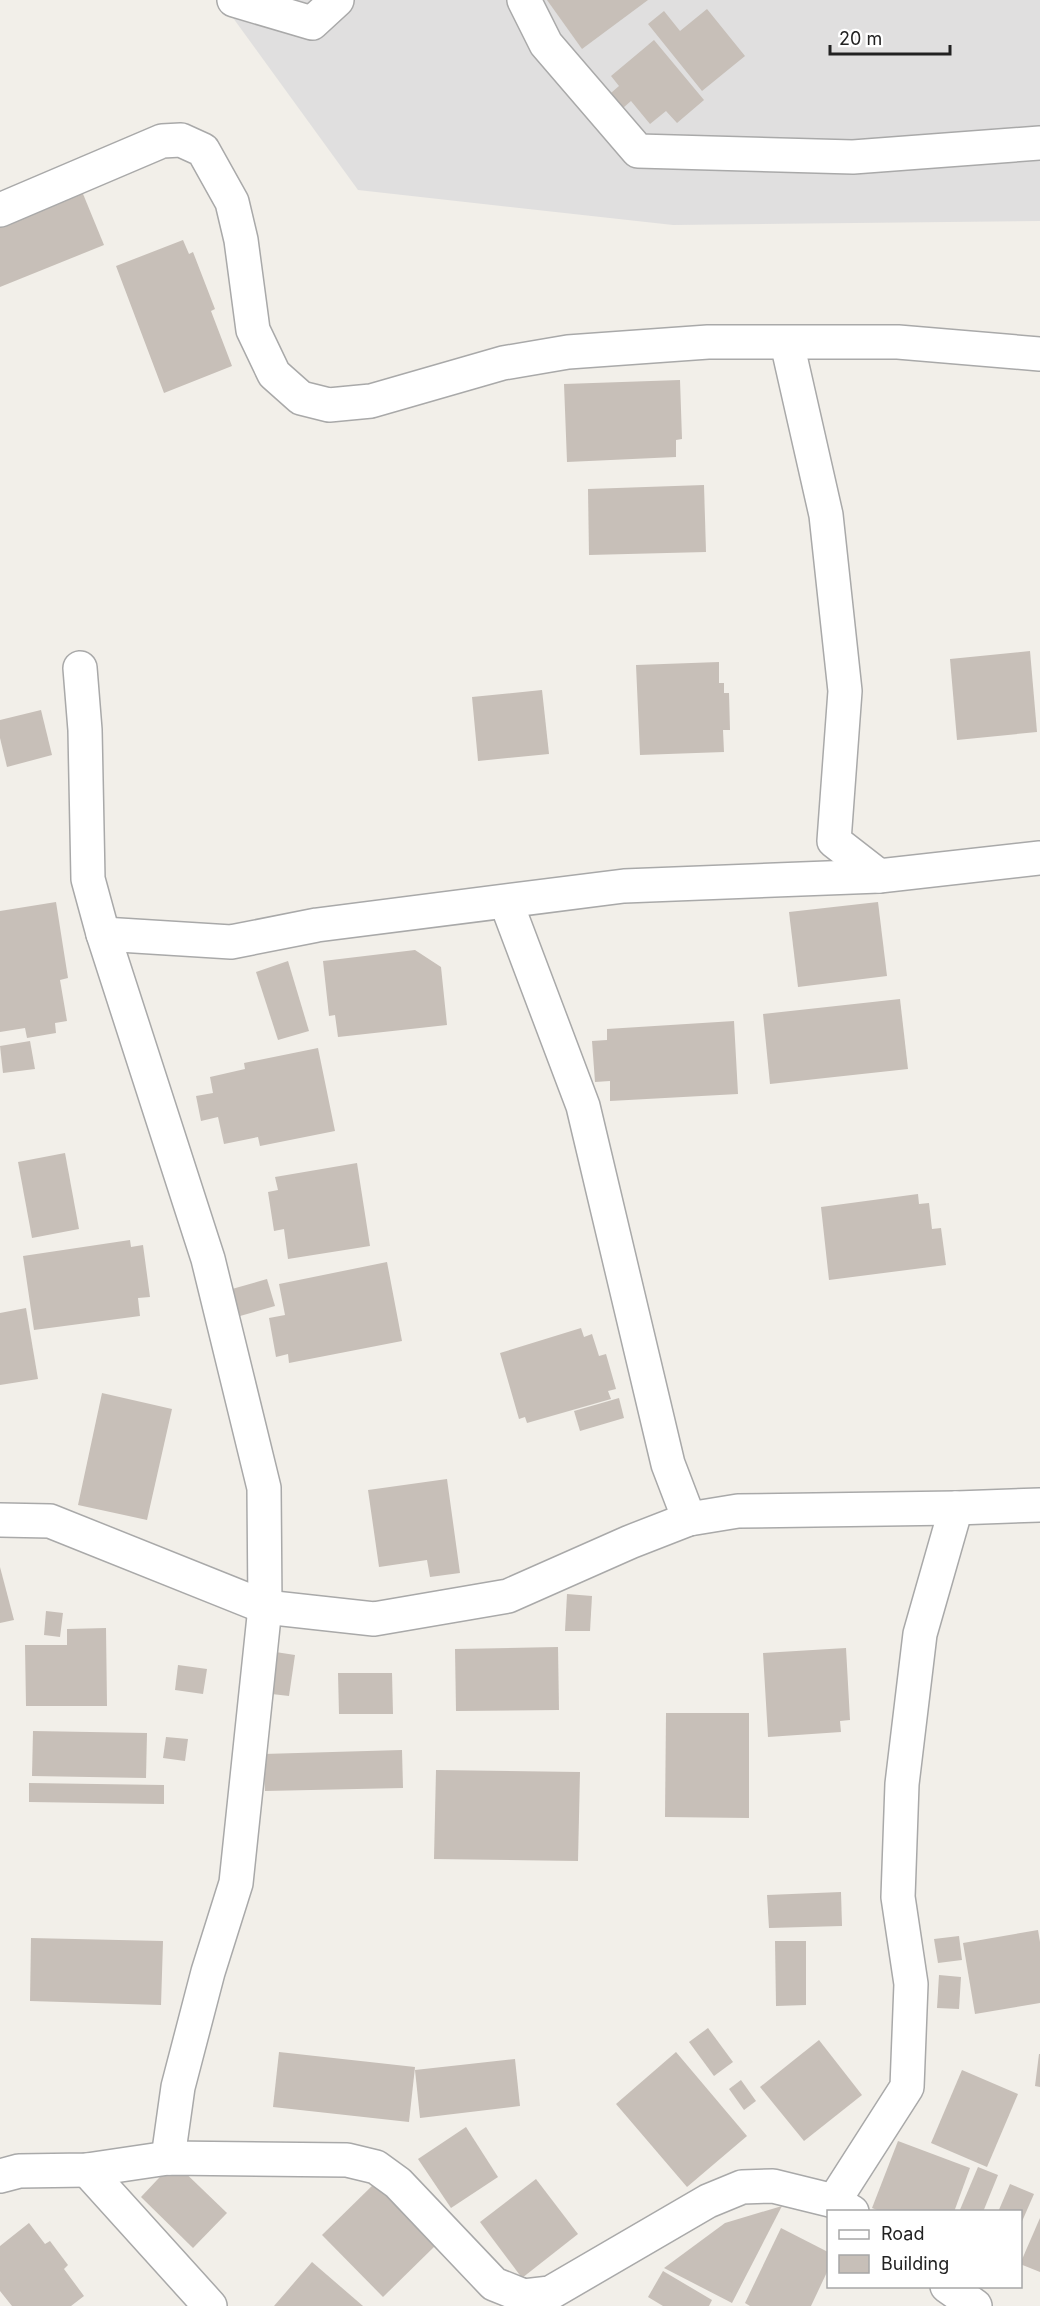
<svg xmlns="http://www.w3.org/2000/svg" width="1040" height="2306" font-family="Inter,sans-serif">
	<rect width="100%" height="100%" fill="#f2efe9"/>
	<!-- residential -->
	<polygon fill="#e0dfdf" points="220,0 1040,0 1040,221 673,225 358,190"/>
	<!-- building -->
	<g fill="#c7bfb8">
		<polygon points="547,0 648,0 582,49"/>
		<polygon points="707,9 745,56 702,91 648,24 664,11 680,31"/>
		<polygon points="654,40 704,100 677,123 666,111 650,124 631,101 616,114 604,99 619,86 611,76"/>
		<polygon points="81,189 104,245 0,287 0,223"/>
		<polygon points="183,240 189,254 193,252 215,309 211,311 232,366 164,393 116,266"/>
		<polygon points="680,380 682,439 676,440 676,457 567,462 564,384"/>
		<polygon points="704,485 706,552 589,555 588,489"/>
		<polygon points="1030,651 1037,732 957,740 950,659"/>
		<polygon points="719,662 719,683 724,683 724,693 729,693 730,730 723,730 724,752 640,755 636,665"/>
		<polygon points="542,690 549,754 478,761 472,697"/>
		<polygon points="41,710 52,755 7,767 0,738 0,720"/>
		<polygon points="56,902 68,978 60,980 67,1021 55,1023 56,1033 27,1038 25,1028 0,1032 0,911"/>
		<polygon points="878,902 887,976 798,987 789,912"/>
		<polygon points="415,950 441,967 447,1025 338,1037 335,1015 329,1016 323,961"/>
		<polygon points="288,961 309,1031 278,1040 256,972"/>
		<polygon points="900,999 908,1069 770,1084 763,1014"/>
		<polygon points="734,1021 738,1094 610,1101 610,1081 595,1082 592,1041 607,1040 607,1029"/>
		<polygon points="30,1041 35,1069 3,1073 0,1046"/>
		<polygon points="318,1048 335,1131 260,1146 258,1137 224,1144 218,1117 201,1121 196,1096 213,1093 210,1077 245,1069 244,1063"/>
		<polygon points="65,1153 79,1229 32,1238 18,1162"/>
		<polygon points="357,1163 370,1246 288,1259 284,1229 274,1231 268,1192 278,1190 275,1177"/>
		<polygon points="918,1194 919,1204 929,1203 932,1229 941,1228 946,1265 829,1280 821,1207"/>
		<polygon points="130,1240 131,1247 143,1245 150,1297 138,1298 140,1316 34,1330 23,1256"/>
		<polygon points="387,1262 402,1341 289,1363 288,1354 276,1357 269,1318 285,1315 279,1284"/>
		<polygon points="267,1279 275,1306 240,1316 232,1289"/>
		<polygon points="26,1308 38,1379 0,1385 0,1313"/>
		<polygon points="581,1328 584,1337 592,1334 599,1356 606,1354 616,1389 608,1391 611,1399 527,1423 525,1417 519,1419 500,1353"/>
		<polygon points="102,1393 172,1409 147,1520 78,1505"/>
		<polygon points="619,1398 624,1418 580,1431 574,1411"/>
		<polygon points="447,1479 460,1573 430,1577 427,1560 379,1567 368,1490"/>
		<polygon points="0,1567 14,1620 0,1623"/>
		<polygon points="567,1594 592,1596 590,1631 565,1631"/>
		<polygon points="46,1611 63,1613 60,1637 44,1635"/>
		<polygon points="106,1628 107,1706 26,1706 25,1645 67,1645 67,1629"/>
		<polygon points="558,1647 559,1710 456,1711 455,1649"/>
		<polygon points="846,1648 850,1720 840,1721 841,1732 768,1737 763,1653"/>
		<polygon points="269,1651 295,1655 289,1696 263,1693"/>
		<polygon points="178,1665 207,1669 203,1694 175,1690"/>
		<polygon points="338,1673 392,1673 393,1714 339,1714"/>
		<polygon points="666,1713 749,1713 749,1818 665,1817"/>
		<polygon points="33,1731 147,1733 146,1778 32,1776"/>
		<polygon points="166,1737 188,1739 185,1761 163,1758"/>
		<polygon points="402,1750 403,1788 265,1791 263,1754"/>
		<polygon points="436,1770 580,1772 578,1861 434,1859"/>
		<polygon points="29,1783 164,1785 164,1804 29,1802"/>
		<polygon points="841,1892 842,1926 769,1928 767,1895"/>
		<polygon points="1038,1930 1040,1942 1040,2003 975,2014 963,1943"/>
		<polygon points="959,1936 962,1960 938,1963 934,1939"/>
		<polygon points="31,1938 163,1941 161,2005 30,2001"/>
		<polygon points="775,1941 806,1941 806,2005 776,2006"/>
		<polygon points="939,1975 961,1977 959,2009 937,2008"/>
		<polygon points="708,2028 733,2062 714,2076 689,2042"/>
		<polygon points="819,2040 862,2095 804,2141 760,2087"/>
		<polygon points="279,2052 415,2067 409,2122 273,2107"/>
		<polygon points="676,2052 747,2136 687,2187 616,2104"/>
		<polygon points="1039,2054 1040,2054 1040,2087 1035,2086"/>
		<polygon points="515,2059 520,2106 420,2118 415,2070"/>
		<polygon points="962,2070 1018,2094 987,2167 931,2143"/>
		<polygon points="741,2080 756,2101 744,2110 729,2089"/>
		<polygon points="466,2127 498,2177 451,2208 418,2159"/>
		<polygon points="898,2141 970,2168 954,2212 882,2212 872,2208"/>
		<polygon points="174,2162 227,2213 193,2248 141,2197"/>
		<polygon points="978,2167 998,2175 983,2212 959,2212"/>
		<polygon points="536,2179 578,2234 522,2278 480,2222"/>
		<polygon points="376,2182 436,2245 383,2297 322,2235"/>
		<polygon points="1010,2184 1034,2194 1020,2226 1020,2212 998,2212"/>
		<polygon points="782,2206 732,2303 664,2268 725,2223"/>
		<polygon points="1040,2218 1040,2272 1020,2264"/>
		<polygon points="29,2223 45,2244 50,2241 68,2265 64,2269 84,2296 71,2306 12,2306 0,2291 0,2246"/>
		<polygon points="781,2228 828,2252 828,2270 811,2306 750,2306 745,2303"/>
		<polygon points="312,2262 363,2306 274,2306"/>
		<polygon points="663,2271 712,2300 709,2306 663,2306 648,2297"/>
	</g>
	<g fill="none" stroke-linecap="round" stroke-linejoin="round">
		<defs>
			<g id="minor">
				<polyline points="234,0 312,23 337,0"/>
				<polyline points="524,0 546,44 638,151 853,157 1040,143"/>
				<polyline points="0,210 162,141 181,140 203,150 232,202 241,240 253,330 274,374 301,398 329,405 371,401 503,363 568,352 708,342 898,342 1040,354"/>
				<polyline points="787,343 826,515 845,691 834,841 879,876 1040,858"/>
				<polyline points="80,668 85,730 88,879 103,934 208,1259 264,1488 265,1607 236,1883 208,1972 178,2087 168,2158"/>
				<polyline points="506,902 583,1106 668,1464 689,1519"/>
				<polyline points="103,934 231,942 317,925 624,886 879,876"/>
				<polyline points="0,1520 50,1521 265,1607 374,1619 508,1596 630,1542 689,1519 738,1511 956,1508 1040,1505"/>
				<polyline points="87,2170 210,2306"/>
				<polyline points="0,2176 19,2171 87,2170 168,2158 347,2160 376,2167 398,2183 494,2284 524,2296 550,2293 708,2201 742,2187 773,2186 834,2201 852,2212"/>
				<polyline points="834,2201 907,2087 911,1984 898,1897 902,1784 920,1634 956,1508"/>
				<polyline points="947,2286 975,2306"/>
			</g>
		</defs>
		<!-- minor casing -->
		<use href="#minor" stroke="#a9a9a9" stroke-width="36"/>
		<!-- minor -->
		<use href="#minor" stroke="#fff" stroke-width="33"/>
	</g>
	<!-- legend -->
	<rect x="827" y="2210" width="195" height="78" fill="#ffffff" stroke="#a7a7a7" stroke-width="1.5"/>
	<rect x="839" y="2230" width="30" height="9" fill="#ffffff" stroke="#a7a7a7" stroke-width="1.5"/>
	<text x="881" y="2240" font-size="18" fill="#222222">Road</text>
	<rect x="839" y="2255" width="30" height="18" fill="#c7bfb8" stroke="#a7a7a7" stroke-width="1.5"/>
	<text x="881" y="2270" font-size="18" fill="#222222">Building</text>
	<!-- scale -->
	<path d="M830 45v9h120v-9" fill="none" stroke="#222222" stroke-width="3"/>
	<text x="839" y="45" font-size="18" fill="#222222" stroke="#ffffff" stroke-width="4.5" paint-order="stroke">20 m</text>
</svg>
